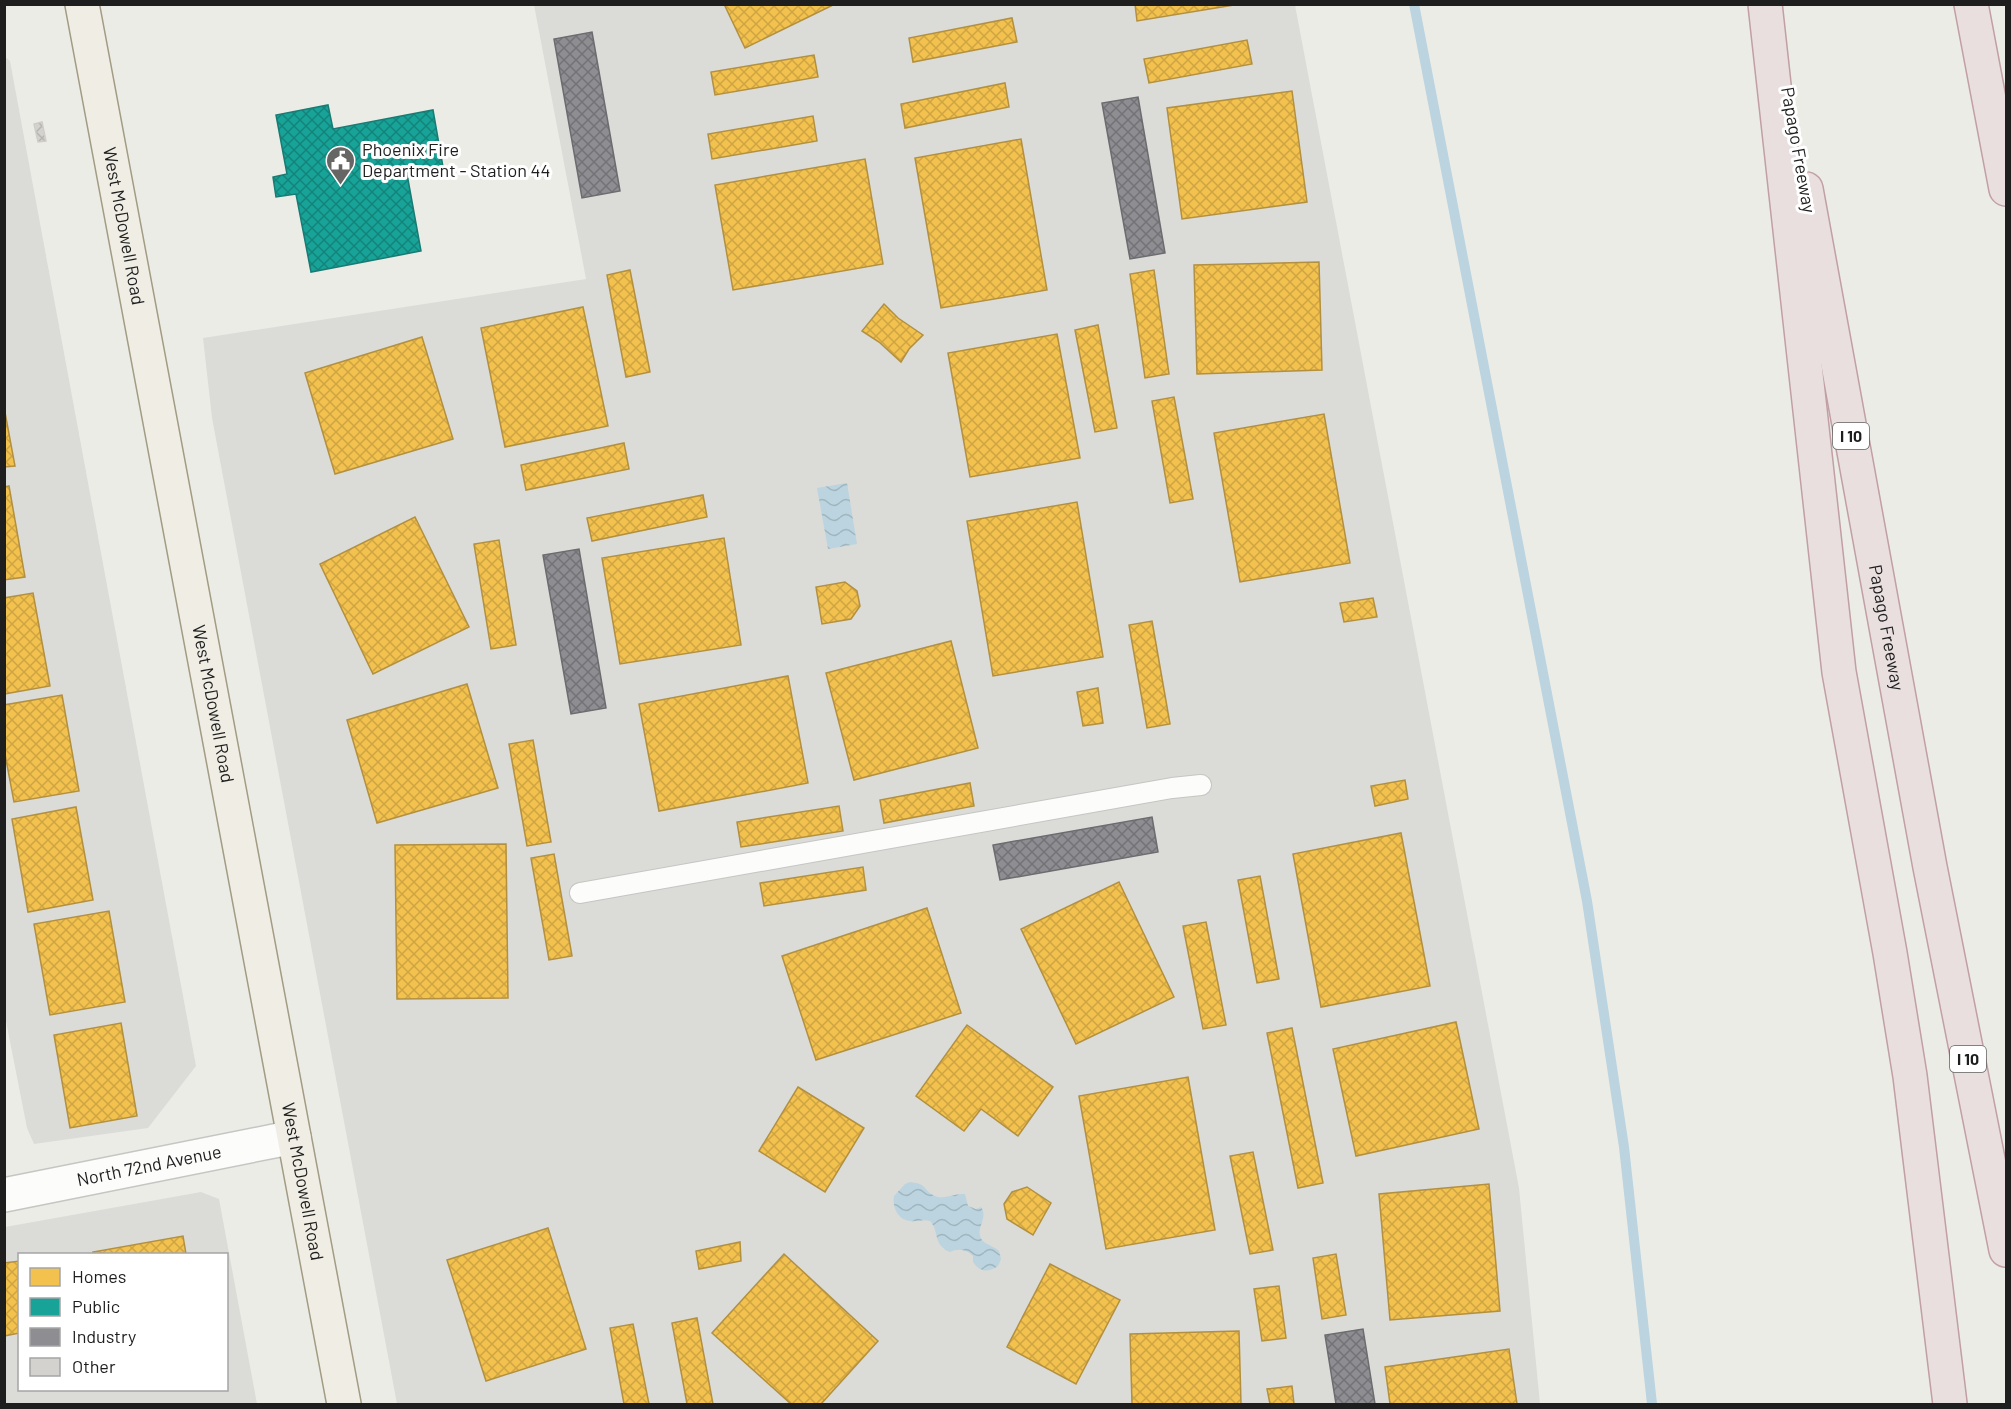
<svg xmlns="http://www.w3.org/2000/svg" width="2011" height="1409" font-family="Barlow,sans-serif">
	<defs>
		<pattern id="water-waves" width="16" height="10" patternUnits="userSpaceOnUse" patternTransform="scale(1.5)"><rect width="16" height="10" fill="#bbd4df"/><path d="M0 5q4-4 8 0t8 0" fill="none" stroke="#a0b6bf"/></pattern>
		<pattern id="homes-cross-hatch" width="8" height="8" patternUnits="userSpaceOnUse" patternTransform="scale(1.5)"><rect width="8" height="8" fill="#f2c14e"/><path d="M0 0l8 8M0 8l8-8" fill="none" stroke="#cfa544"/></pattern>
		<pattern id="public-cross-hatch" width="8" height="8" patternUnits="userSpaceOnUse" patternTransform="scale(1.5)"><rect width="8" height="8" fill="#17a398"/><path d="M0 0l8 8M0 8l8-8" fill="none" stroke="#14847b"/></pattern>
		<pattern id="industry-cross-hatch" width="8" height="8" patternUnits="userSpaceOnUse" patternTransform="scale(1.5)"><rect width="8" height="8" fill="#8d8d92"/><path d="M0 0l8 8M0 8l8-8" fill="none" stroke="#737377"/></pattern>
		<pattern id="building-cross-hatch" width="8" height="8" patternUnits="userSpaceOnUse" patternTransform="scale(1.5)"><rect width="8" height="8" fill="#d3d2ce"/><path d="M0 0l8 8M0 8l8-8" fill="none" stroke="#b5b4b0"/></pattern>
	</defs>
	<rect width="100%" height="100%" fill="#ecece7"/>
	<!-- residential -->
	<g fill="#dbdbd8" fill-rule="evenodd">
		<polygon points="534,5 1295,5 1519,1188 1540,1404 397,1404 212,418 203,338 586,279"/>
		<polygon points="4,56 10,61 196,1066 148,1128 34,1144 27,1128 4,1011"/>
		<path d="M201 1192 219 1199 257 1404H5V1227ZM20 1254H226V1390H20Z"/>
	</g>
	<!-- water -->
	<g fill="url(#water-waves)">
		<polygon points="847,483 857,544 828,549 817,488"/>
		<path d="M910 1182C929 1184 923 1191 935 1196 943 1200 955 1193 965 1194L968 1206 976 1209 981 1207C989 1218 974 1229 982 1240 986 1245 994 1246 999 1251L1001 1259 998 1266C988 1273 980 1272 973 1262V1256C967 1249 958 1248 950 1252 932 1244 940 1232 930 1221 923 1219 917 1222 910 1221 898 1220 892 1207 894 1196L905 1184Z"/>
	</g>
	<!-- homes -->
	<g fill="url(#homes-cross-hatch)" stroke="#b29040" stroke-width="1.5">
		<polygon points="724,4 835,4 745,48"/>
		<polygon points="1135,4 1240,4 1137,21"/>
		<polygon points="1012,18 1017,42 913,62 909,38"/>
		<polygon points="1247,40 1252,64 1149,83 1144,59"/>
		<polygon points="814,55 818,77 715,95 711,72"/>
		<polygon points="1005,83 1009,107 905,128 901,104"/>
		<polygon points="1292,91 1307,202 1182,219 1167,108"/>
		<polygon points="813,116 817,141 712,159 708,134"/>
		<polygon points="1021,139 1047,290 941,308 915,158"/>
		<polygon points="865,159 883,264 733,290 715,185"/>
		<polygon points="1319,262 1322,370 1197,374 1194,265"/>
		<polygon points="630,270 650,372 626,377 607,275"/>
		<polygon points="1154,270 1169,374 1145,378 1130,274"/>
		<polygon points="884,304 898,318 923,335 909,349 901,362 879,342 862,331"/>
		<polygon points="583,307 608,426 505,447 481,328"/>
		<polygon points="1098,325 1117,428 1095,432 1075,330"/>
		<polygon points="1057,334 1080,458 970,477 948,353"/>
		<polygon points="422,337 453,439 335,474 305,373"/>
		<polygon points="1174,397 1193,499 1170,503 1152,401"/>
		<polygon points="4,407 15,466 4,467"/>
		<polygon points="1324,414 1350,563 1240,582 1214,433"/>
		<polygon points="624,443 629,469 526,490 521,465"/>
		<polygon points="9,486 25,577 4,580 4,487"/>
		<polygon points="703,495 707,517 592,541 587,518"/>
		<polygon points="1077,502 1103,657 993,676 967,521"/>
		<polygon points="415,517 469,627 373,674 320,564"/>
		<polygon points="724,538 741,645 620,664 602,558"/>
		<polygon points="499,540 516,645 491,649 474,544"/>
		<polygon points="845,582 857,591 860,606 851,619 822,624 816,587"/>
		<polygon points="33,593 50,686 4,694 4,598"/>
		<polygon points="1373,598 1377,617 1344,622 1340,603"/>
		<polygon points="1152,621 1170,724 1147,728 1129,625"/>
		<polygon points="951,641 978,748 854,780 826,673"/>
		<polygon points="788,676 808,783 659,811 639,704"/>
		<polygon points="467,684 498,788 377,823 347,720"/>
		<polygon points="1098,688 1103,723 1083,726 1077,692"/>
		<polygon points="62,695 79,791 14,802 4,749 4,705"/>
		<polygon points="533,740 551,842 527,846 509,744"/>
		<polygon points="1405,780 1408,799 1375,806 1371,786"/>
		<polygon points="970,783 974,806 884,823 880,800"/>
		<polygon points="839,806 843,831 741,847 737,822"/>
		<polygon points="76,807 93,900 28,912 12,819"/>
		<polygon points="1401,833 1430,986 1321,1007 1293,854"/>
		<polygon points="506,844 508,998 397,999 395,845"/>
		<polygon points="554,854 572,956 549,960 531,858"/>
		<polygon points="863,867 866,890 764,906 760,883"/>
		<polygon points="1260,876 1279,979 1257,983 1238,880"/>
		<polygon points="1119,882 1174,997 1076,1044 1021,929"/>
		<polygon points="927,908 961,1013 816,1060 782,956"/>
		<polygon points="109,911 125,1002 50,1015 34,924"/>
		<polygon points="1206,922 1226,1025 1203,1029 1183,926"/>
		<polygon points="1456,1022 1479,1129 1356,1156 1333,1049"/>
		<polygon points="121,1023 137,1116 70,1128 54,1035"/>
		<polygon points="967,1025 1053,1087 1018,1136 981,1109 964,1131 916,1096"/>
		<polygon points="1292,1028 1323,1183 1298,1188 1267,1033"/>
		<polygon points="1188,1077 1215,1230 1106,1249 1079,1096"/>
		<polygon points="798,1087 864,1128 825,1192 759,1151"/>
		<polygon points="1253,1152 1273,1250 1250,1254 1230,1156"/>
		<polygon points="1489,1184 1500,1311 1390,1320 1379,1194"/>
		<polygon points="1027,1187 1051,1203 1033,1235 1007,1219 1004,1204 1012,1192"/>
		<polygon points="548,1228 586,1349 486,1381 447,1260"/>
		<polygon points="183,1236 186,1254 94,1254 93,1252"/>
		<polygon points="740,1242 741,1261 699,1269 696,1251"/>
		<polygon points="784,1254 878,1341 821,1404 791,1404 712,1333"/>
		<polygon points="1336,1254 1346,1315 1322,1319 1313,1258"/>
		<polygon points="20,1261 20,1333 4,1336 4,1263"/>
		<polygon points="1050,1264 1120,1300 1076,1384 1007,1347"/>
		<polygon points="1279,1286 1286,1338 1262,1341 1254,1289"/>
		<polygon points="697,1318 713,1404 687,1404 672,1323"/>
		<polygon points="633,1324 649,1404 624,1404 610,1328"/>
		<polygon points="1239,1331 1241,1404 1132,1404 1130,1334"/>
		<polygon points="1509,1349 1517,1404 1390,1404 1385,1367"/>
		<polygon points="1292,1386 1294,1404 1270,1404 1267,1389"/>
	</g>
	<!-- public -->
	<polygon fill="url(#public-cross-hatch)" stroke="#197b73" stroke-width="1.5" points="328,105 333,129 433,110 443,167 407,174 421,251 311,272 296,194 276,197 273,177 287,174 276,115"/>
	<!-- industry -->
	<g fill="url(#industry-cross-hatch)" stroke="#6c6c6f" stroke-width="1.5">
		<polygon points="592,32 620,191 582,198 554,39"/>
		<polygon points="1138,97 1165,253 1130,259 1102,103"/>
		<polygon points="579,549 606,708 571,714 543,555"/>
		<polygon points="1152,817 1158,852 1000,880 993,845"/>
		<polygon points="1363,1329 1375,1404 1336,1404 1325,1335"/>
	</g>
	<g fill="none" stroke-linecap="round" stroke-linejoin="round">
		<!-- stream -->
		<polyline stroke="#bbd4df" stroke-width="10" points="1414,4 1587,901 1624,1147 1652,1404"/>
	</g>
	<!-- building -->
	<polygon fill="url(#building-cross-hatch)" stroke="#cfcdc8" stroke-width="1.5" points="42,122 46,141 38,142 34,124"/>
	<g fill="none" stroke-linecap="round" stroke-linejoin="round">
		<defs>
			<polyline id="service" points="580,893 1172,788 1201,785"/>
			<g id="minor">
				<path id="s1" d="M4 1195 294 1137"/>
			</g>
			<g id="primary">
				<path id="s2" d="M82 4 344 1404"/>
			</g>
			<g id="motorway">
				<polyline points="1765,4 1839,672 1890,953 1910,1076 1950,1404"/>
				<polyline points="1971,4 2006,189"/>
				<path id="s3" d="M1806 189 1930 867 2006 1250"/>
			</g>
		</defs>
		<!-- service casing -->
		<use href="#service" stroke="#c5c5c3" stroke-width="22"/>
		<!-- minor casing -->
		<use href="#minor" stroke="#c5c5c3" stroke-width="36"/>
		<!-- primary casing -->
		<use href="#primary" stroke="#a29c84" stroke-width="36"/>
		<!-- motorway casing -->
		<use href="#motorway" stroke="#c19fa4" stroke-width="36"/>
		<!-- service -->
		<use href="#service" stroke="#fcfcfb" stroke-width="20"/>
		<!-- minor -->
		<use href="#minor" stroke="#fcfcfb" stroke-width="33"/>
		<!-- primary -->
		<use href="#primary" stroke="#f0ede4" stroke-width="33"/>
		<!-- motorway -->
		<use href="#motorway" stroke="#e9dfdf" stroke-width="33"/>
	</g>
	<!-- icons -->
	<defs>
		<symbol id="civic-pin" viewBox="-11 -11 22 30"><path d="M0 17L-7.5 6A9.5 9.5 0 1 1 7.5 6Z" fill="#666664" stroke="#fff"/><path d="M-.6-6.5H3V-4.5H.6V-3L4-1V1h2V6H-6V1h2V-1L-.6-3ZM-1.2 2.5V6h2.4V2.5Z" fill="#fff"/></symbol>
	</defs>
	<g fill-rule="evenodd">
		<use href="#civic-pin" x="324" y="144" width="33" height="45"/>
	</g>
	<g text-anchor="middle" stroke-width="6" stroke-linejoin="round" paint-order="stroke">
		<!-- shield labels -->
		<g fill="#fff" stroke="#626262" stroke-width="1.5">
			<rect x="1833" y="423" width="36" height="26" rx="4.5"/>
			<rect x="1950" y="1046" width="36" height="26" rx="4.5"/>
		</g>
		<g font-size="16" font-weight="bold" fill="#1e1e1e">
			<text x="1851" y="442">I 10</text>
			<text x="1968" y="1065">I 10</text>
		</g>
		<!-- poi labels -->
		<g font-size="18" fill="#1e1e1e" stroke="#fff" text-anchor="start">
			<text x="362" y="156">Phoenix Fire<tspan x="362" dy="21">Department - Station 44</tspan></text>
		</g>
		<!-- street labels -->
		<g font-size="18" fill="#1e1e1e" stroke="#fff">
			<text transform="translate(1798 150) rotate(80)" y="6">Papago Freeway</text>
			<text dy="6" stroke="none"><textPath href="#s2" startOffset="226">West McDowell Road</textPath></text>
			<text dy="6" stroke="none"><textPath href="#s3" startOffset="446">Papago Freeway</textPath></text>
			<text dy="6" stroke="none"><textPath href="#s2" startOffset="712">West McDowell Road</textPath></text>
			<text dy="6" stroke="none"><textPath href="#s1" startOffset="148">North 72nd Avenue</textPath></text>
			<text dy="6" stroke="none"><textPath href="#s2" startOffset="1198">West McDowell Road</textPath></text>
		</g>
	</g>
	<!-- border -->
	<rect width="2011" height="1409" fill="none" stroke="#1e1e1e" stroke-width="12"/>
	<!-- legend -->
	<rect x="18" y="1253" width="210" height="138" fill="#ffffff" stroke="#a5a5a5" stroke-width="1.5"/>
	<rect x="30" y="1268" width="30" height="18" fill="#f2c14e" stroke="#a5a5a5" stroke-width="1.5"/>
	<text x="72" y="1283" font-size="18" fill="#1e1e1e">Homes</text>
	<rect x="30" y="1298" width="30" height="18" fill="#17a398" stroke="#a5a5a5" stroke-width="1.5"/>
	<text x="72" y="1313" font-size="18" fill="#1e1e1e">Public</text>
	<rect x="30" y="1328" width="30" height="18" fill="#8d8d92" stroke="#a5a5a5" stroke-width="1.5"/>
	<text x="72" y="1343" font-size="18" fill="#1e1e1e">Industry</text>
	<rect x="30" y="1358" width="30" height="18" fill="#d3d2ce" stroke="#a5a5a5" stroke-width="1.5"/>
	<text x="72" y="1373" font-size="18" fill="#1e1e1e">Other</text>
</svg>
